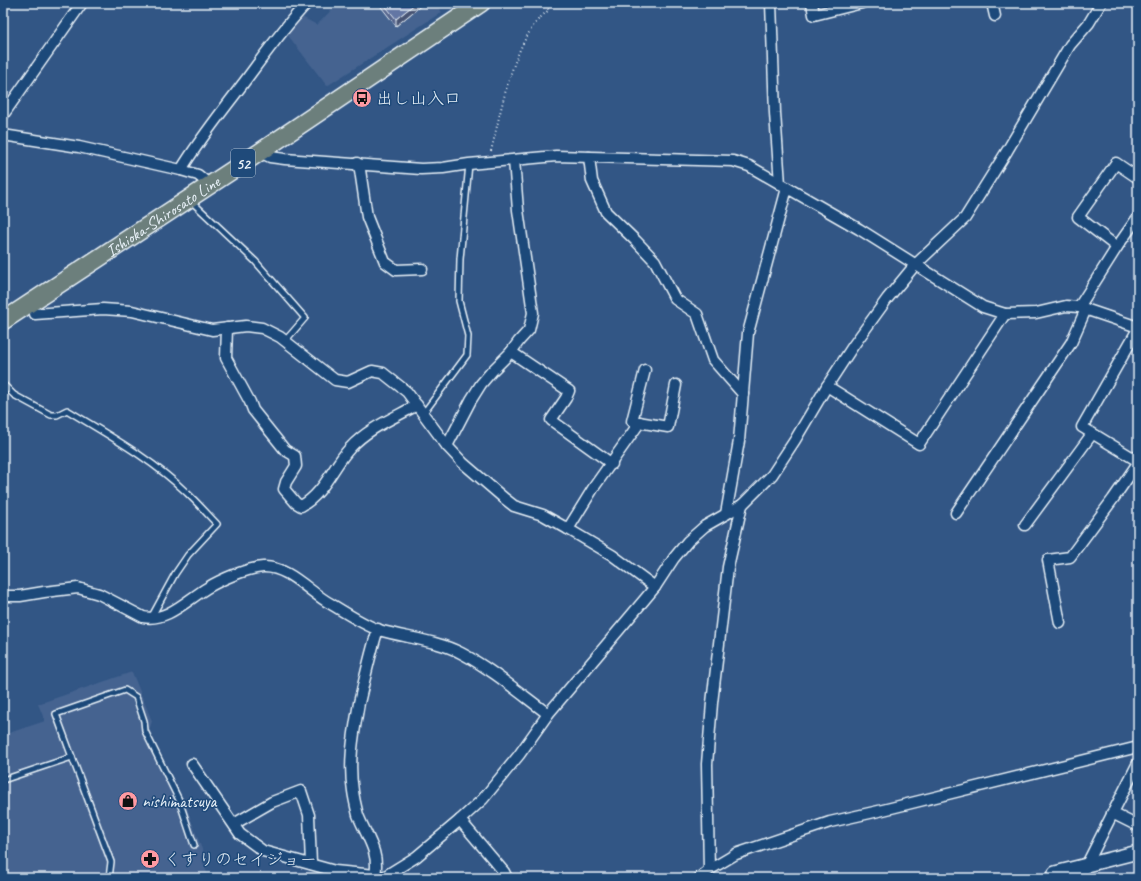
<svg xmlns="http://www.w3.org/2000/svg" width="1141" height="881" font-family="Caveat,'Klee One',sans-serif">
	<rect width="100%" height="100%" fill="#325685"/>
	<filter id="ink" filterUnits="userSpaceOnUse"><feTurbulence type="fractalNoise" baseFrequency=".025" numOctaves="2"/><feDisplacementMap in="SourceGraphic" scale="8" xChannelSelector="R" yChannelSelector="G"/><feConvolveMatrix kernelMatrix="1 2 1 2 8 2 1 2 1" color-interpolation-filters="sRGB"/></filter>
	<g filter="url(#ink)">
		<!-- built -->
		<g fill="#446390">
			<polygon points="338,3 434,3 442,12 327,86 287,34 300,16 317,25"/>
			<polygon points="132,672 152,721 149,731 184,801 203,852 201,857 209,878 8,878 3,864 3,735 45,721 38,704"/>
		</g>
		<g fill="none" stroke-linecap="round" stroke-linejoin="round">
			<defs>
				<g id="service">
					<polyline points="191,201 255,261 305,318 285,341"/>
					<path d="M3 384 14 395 51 415H57L67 410C108 435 152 459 187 493 198 503 207 514 217 524L188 555 175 574 151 618"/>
					<polyline points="423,414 467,355 468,336 459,301 460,259 469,164"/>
					<polyline points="3,780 72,757"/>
					<polyline points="109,878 111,862 56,714 125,690 136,697 144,721 145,731 179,800 194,845"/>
				</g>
				<g id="minor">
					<polyline points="771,3 775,113 780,184"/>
					<polyline points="812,3 814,15 862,3"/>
					<polyline points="992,3 995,16"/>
					<polyline points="3,115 82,3"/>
					<polyline points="3,135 79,147 181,170 198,175 210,185"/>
					<polyline points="260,152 270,157 285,159 421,169 443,168 469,164 556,156 733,161 749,166 859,229 983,307 1005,314 1036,313 1066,306 1079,307 1138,327"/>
					<polyline points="589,157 592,181 606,212 636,241 655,261 675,299 697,314 713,360 743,394"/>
					<polyline points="357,163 360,170 367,217 385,262 396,270 422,269"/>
					<path d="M181 170C199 140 221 113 242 85 263 57 283 28 307 3"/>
					<polyline points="1117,247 1078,217 1116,163 1138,178"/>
					<polyline points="1079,307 1117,247 1138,217"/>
					<polyline points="35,314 103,309 132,311 212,330 246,326 262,328 280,337 335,380 348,382 372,371 383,373 407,392 447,446 463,463 505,499 514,506 543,515 568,529 612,555 655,587"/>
					<path d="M227 328 226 358 250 402 253 410 285 450 295 456 296 466 286 482 284 489 296 503 301 506C324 494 333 466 350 448 368 428 394 418 417 405"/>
					<polyline points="1138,329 1082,427 1138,461"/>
					<polyline points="511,352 569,391 566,398 551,420 612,464"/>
					<polyline points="645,370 632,421 668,427 676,385"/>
					<polyline points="827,386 919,444 1005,314"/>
					<polyline points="447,446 471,400 481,384 492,371 511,352 519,341 529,330 533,313 518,210 514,160"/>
					<polyline points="956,513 1071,343 1086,309"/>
					<polyline points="726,514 739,441 748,333 787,188"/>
					<polyline points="1025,525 1092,434"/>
					<polyline points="568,529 594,487 640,422"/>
					<path d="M3 596H20L44 592 78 588 99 594 143 617C167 622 187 600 207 588 220 580 247 568 263 567 289 566 310 593 331 604 344 612 366 626 379 630 406 638 436 640 461 653 490 668 521 694 548 714"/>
					<polyline points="1060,623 1048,560 1070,557 1113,499 1138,463"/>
					<polyline points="192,764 240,834 263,851 335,871 375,875 376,878"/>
					<polyline points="1112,813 1138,826"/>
					<polyline points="460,820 504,872 507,878"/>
					<polyline points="234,824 272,802 301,791 309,815 311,864"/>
					<polyline points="709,870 707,764 712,703 728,567 742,505"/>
					<path d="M375 875C380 852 366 836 358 815 356 807 354 799 353 791 348 761 354 732 359 703 365 678 370 654 378 629"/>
					<polyline points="382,878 416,857 460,820 483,799 519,755 548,714 645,599 655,587 674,558 688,541 705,526 742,505 772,475 795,440 827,386 853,346 887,299 915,265 965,218 1007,151 1070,45 1089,23 1101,3"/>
					<polyline points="699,878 709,870 736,854 830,822 883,810 1138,747"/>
					<polyline points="1080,878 1138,763"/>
				</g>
				<polyline id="tertiary" points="1055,873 1138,852"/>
				<g id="primary">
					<path id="s1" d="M3 321 260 152 481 3"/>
				</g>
			</defs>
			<!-- service casing -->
			<use href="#service" stroke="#e8f1f8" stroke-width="8"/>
			<!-- minor casing -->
			<use href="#minor" stroke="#e8f1f8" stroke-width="13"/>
			<!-- tertiary casing -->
			<use href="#tertiary" stroke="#e8f1f8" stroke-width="16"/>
			<!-- primary casing -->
			<use href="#primary" stroke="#e8f1f8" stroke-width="20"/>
			<!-- path -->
			<path stroke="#e8f1f8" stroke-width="2" stroke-dasharray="1 3" stroke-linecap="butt" d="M491 151C501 112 509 62 532 28 536 21 543 15 549 10L543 3"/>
			<!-- service -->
			<use href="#service" stroke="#1f4a7a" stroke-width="5"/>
			<!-- minor -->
			<use href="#minor" stroke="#1f4a7a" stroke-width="10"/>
			<!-- tertiary -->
			<use href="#tertiary" stroke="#1f4a7a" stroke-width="13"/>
			<!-- primary -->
			<use href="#primary" stroke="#6c7f7c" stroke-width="17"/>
		</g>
		<!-- wall -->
		<polygon fill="#56658d" stroke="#e8f1f8" points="378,3 424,3 396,26"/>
		<!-- shaded-wall -->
		<polygon fill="#465373" stroke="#e8f1f8" points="416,3 424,3 396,26 396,19"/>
		<!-- building -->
		<polygon fill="#6476a4" stroke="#e8f1f8" points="383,3 416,3 396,19"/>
	</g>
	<!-- icons -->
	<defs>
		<symbol id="bus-disc" viewBox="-11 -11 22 22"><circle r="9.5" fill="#ff9aa2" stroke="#1f4a7a"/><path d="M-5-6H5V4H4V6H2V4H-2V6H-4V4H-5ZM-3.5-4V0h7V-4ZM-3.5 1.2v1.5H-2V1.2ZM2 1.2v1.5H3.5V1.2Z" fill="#111"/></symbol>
		<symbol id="shop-disc" viewBox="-11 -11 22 22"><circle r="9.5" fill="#ff9aa2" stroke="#1f4a7a"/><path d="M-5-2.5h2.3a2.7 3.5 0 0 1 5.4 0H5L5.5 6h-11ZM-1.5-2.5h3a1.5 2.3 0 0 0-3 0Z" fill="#111"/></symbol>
		<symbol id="pharmacy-disc" viewBox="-11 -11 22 22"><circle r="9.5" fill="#ff9aa2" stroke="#1f4a7a"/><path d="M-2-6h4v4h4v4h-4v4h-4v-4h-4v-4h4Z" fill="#111"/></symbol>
	</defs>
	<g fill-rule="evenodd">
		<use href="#bus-disc" x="351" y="87" width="22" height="22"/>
		<use href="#shop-disc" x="117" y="790" width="22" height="22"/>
		<use href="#pharmacy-disc" x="139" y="848" width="22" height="22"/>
	</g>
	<g text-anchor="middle" stroke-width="3" stroke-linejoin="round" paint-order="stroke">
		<!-- shield labels -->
		<rect fill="#1f4a7a" stroke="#acbfd2" stroke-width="1" x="231" y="149" width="24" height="28" rx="3"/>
		<g font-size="16" font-weight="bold" fill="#e8f1f8">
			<text x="243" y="169">52</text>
		</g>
		<!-- poi labels -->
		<g font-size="17" fill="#e8f1f8" stroke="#1f4a7a" text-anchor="start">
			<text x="376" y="104">出し山入口</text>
			<text x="142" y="807">nishimatsuya</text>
			<text x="164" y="865">くすりのセイジョー</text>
		</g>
		<!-- street labels -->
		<g font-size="17" fill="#e8f1f8" stroke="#1f4a7a">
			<text dy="6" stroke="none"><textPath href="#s1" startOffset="191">Ishioka-Shirosato Line</textPath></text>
		</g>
	</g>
	<!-- margin -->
	<rect width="1141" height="881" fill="none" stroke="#1f4a7a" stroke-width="16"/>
	<rect x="8" y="8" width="1125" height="865" fill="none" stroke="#e8f1f8" stroke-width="1.5" filter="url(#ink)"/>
</svg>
